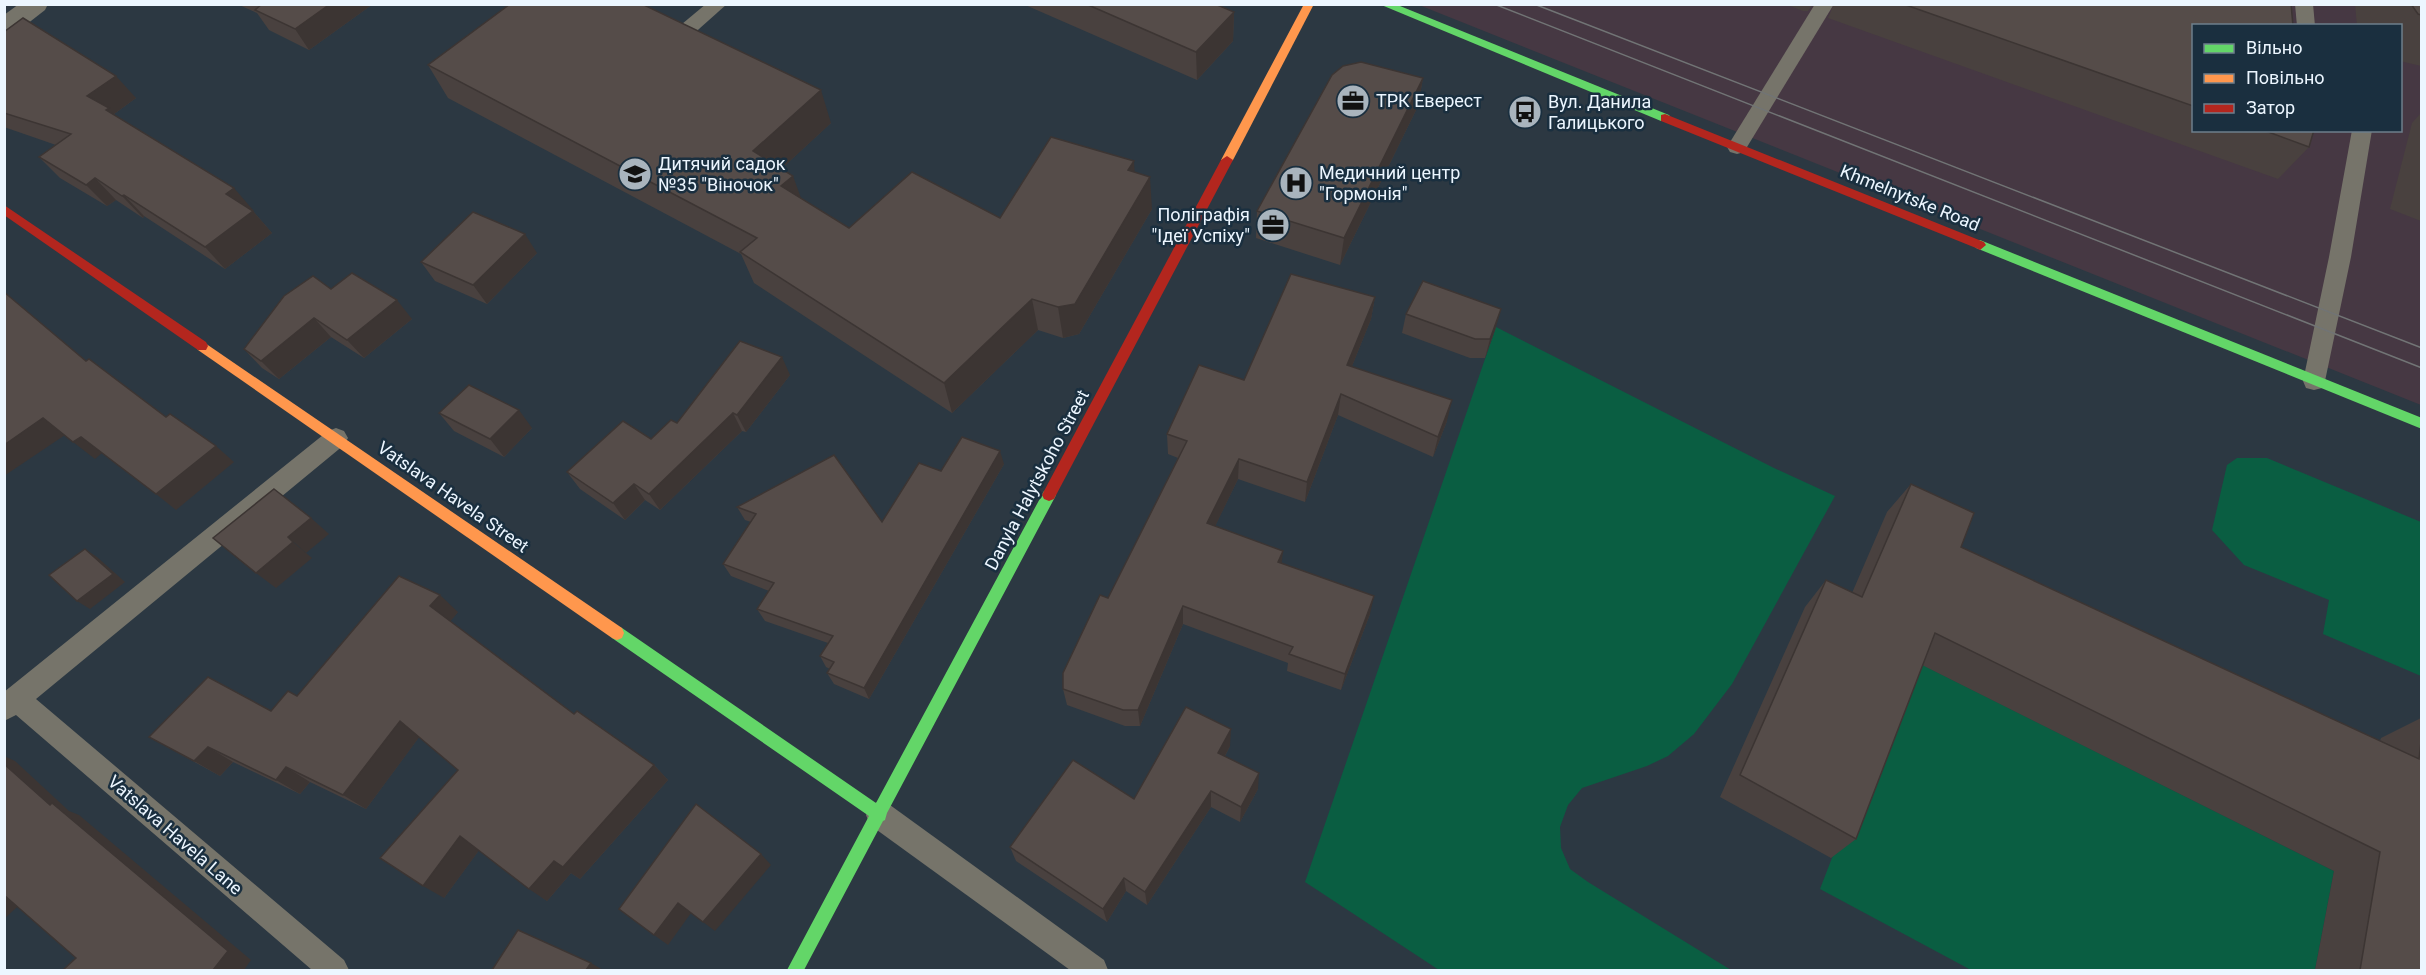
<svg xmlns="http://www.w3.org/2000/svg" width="2426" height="975" font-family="Roboto,sans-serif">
	<rect width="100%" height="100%" fill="#2c3842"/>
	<!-- commercial -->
	<path fill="#463843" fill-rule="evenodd" d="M1419 5H2421V405ZM2194 26H2400V130H2194Z"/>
	<!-- green -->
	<g fill="#0a5e42">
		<polygon points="1496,327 1774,468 1835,496 1732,684 1694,734 1668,756 1647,766 1582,788 1568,805 1560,827 1561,848 1570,869 1588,882 1731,970 1439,970 1305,882"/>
		<polygon points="2237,458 2267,458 2421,522 2421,676 2323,634 2329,600 2244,565 2212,530 2227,465"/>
		<polygon points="1909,658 2334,871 2315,970 1971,970 1820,889"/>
	</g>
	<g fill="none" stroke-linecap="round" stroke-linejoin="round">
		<!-- lane -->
		<g fill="#76746a" fill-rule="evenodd">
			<polygon points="706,4 727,4 690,37 683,39 676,37 674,33 676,29"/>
			<polygon points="1815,4 1834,4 1744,152 1737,154 1730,152 1727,147"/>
			<polygon points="2295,4 2313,4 2315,26 2297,26"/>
			<polygon points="2352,130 2372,130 2351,257 2325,381 2322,388 2314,390 2306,388 2303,381 2329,257"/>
			<polygon points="336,428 344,431 348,438 344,445 36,699 344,960 349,970 312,970 16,715 4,721 4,692 328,431"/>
			<polygon points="880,801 890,805 1104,960 1108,970 1070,970 870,825 866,815 870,805"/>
		</g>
		<!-- street -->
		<polygon fill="#76746a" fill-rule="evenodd" points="19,4 48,4 45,10 13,35 4,38 4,15"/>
		<!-- fast -->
		<g fill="#63d668" fill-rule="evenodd">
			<polygon points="1379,4 1395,4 1669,115 1671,118 1669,121 1661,121"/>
			<polygon points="1980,240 2422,418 2422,429 1976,248 1974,245 1976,242"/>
			<polygon points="1049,489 1054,491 1056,495 1054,499 887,813 885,820 883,821 804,970 787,970 869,816 612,638 610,633 612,628 617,626 622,628 876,803 1044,491"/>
		</g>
		<!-- slow -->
		<g fill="#ff974d" fill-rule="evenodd">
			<polygon points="1304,4 1314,4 1233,160 1227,164 1223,163 1221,160"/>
			<polygon points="202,341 622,628 624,633 622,638 617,640 612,638 198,350 196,346 198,342"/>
		</g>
		<!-- jam -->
		<g fill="#b3261e" fill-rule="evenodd">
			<polygon points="1665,114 1984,242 1986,245 1980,250 1976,248 1661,121 1661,115"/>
			<polygon points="1227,156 1233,160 1054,499 1049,501 1044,499 1042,495 1044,491 1221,160"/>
			<polygon points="4,205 206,342 208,346 206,350 198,350 4,215"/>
		</g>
		<!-- tram -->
		<g stroke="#717475" stroke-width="1.5">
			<polyline points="1494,4 2422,368"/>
			<polyline points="1534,4 2422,348"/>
		</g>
	</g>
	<!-- wall -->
	<g fill="#49413f">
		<polygon points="237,4 373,4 309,50 269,30 257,13"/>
		<polygon points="1023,4 1215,4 1234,12 1233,41 1197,80"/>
		<polygon points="1785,4 1813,4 1808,11 1803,11"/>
		<polygon points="1834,4 2291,4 2193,26 2193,130 2314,130 2309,147 2278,179 1828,18"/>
		<polygon points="2355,4 2421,4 2421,66 2400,61 2400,26 2357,26"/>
		<polygon points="4,32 136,98 114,114 117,117 253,210 252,210 272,233 225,269 144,216 143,218 116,200 107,206 60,178 39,157 56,145 4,127"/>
		<polygon points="428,65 831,123 781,169 801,198 849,228 1000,218 1134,161 1134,172 1152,209 1079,334 1063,338 1038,330 952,413 754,283 741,254 448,98"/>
		<polygon points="1423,78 1418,106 1340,265 1256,238 1257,211"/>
		<polygon points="2421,113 2421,221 2390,209 2412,123"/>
		<polygon points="537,253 487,304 435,281 421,262"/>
		<polygon points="331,289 412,319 364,358 331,337 279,379 262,368 244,349"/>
		<polygon points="1375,297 1371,319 1352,366 1447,421 1433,457 1338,415 1305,502 1238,479 1215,526 1282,563 1370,614 1341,690 1287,671 1288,663 1183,624 1140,726 1125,726 1067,705 1063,689 1178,458 1168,454 1167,434 1244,380"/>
		<polygon points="1406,314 1496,327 1485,358 1470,358 1402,333"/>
		<polygon points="790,375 746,432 742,431 660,510 645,500 625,520 580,489 567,472 651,439 677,423"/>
		<polygon points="439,413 532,428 504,457 454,431"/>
		<polygon points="1004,464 869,699 834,684 827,673 830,669 826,667 820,656 828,643 765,621 757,609 769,591 731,576 723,564 751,522 745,520 737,507 882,522 941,471"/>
		<polygon points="1911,484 1961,547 2380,741 2381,738 2421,718 2421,970 2315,970 2334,871 1922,665 1856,839 1831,858 1720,797 1805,607 1826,580 1852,593 1887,512"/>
		<polygon points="458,612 450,621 574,714 654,765 668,780 580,879 571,873 547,901 479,850 444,898 458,770 419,737 366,809 310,782 300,794 233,762 220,776 149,737 271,711 297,696"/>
		<polygon points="1230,746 1225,756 1258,789 1240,822 1211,807 1147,905 1126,891 1107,922 1016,861 1010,847 1134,799"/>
	</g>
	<!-- shaded-wall -->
	<g fill="#3c3533">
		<polygon points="330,4 373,4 309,50 295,29"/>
		<polygon points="1234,12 1233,41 1197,80 1196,52"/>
		<polygon points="116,76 136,98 114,114 129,130 87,96"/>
		<polygon points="1423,78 1418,106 1340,265 1344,238"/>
		<polygon points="821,90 831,123 765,184 753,151"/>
		<polygon points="1134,161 1136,193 1128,170"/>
		<polygon points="793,176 805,209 781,186"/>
		<polygon points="1150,177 1152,209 1079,334 1063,338 1058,307"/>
		<polygon points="95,178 116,200 107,206 86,185"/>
		<polygon points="234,188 253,210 245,216 226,194"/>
		<polygon points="124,195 144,216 143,218 122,196"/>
		<polygon points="253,211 272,233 225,269 205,247"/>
		<polygon points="525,234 537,253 487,304 473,285"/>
		<polygon points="1375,297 1371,319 1344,386 1347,365"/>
		<polygon points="1032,299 1038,330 952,413 944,383"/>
		<polygon points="397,300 412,319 364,358 347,340"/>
		<polygon points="1501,309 1496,327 1485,358 1490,339"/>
		<polygon points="314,318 331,337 279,379 261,361"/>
		<polygon points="782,357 790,375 746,432 737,415"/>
		<polygon points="1341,394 1338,415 1305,502 1307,482"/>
		<polygon points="1452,400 1447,421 1433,457 1438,437"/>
		<polygon points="519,410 532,428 504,457 490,439"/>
		<polygon points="733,413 742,431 660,510 649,494"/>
		<polygon points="43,418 65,435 4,476 4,445"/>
		<polygon points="81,437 102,453 95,459 73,442"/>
		<polygon points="216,446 234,462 176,510 156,494"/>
		<polygon points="1000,451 1004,464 869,699 864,688"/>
		<polygon points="1239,459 1238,479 1207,543 1207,523"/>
		<polygon points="634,484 645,500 625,520 613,503"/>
		<polygon points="311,518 329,534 306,553 288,537"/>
		<polygon points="293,542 312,558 276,588 256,573"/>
		<polygon points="85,549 97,557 125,582 90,609 77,601"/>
		<polygon points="1283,551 1281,569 1278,562"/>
		<polygon points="440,595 458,612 449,623 430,606"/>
		<polygon points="1374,596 1370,614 1341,690 1345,674"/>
		<polygon points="1183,606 1183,624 1140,726 1138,710"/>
		<polygon points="400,721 420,736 366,809 343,795"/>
		<polygon points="1231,729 1230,746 1218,769 1218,753"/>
		<polygon points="208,747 233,762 220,776 194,761"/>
		<polygon points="4,756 15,761 69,811 79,815 251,960 244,970 213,970 50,805 4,764"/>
		<polygon points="654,765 668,780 580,879 571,873 547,901 529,889 554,861"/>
		<polygon points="286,767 310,782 300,794 276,780"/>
		<polygon points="1259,773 1258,789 1240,822 1241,807"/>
		<polygon points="1211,791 1211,807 1147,905 1145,892"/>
		<polygon points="460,836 480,849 444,898 423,886"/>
		<polygon points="761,854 771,865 715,931 703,922"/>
		<polygon points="1124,878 1126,891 1107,922 1103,909"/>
		<polygon points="4,891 26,899 4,919"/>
		<polygon points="678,903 691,913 668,945 654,935"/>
		<polygon points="591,963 603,970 586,970"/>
	</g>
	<!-- building -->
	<g fill="#554c49" stroke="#3c3533" stroke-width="1.5">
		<polygon points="262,4 330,4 295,29 255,10"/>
		<polygon points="510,4 642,4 821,90 753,151 793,176 781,186 849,228 912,172 1000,218 1051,137 1134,161 1128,170 1150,177 1075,304 1058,307 1032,299 944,383 740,252 757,238 428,65"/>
		<polygon points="1086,4 1215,4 1234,12 1196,52"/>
		<polygon points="1903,4 2291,4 2293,26 2193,26 2193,106"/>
		<polygon points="2411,4 2421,4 2421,15 2418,14"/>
		<polygon points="23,18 116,76 87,96 109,108 106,110 234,188 226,194 253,211 205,247 124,195 122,196 95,178 86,185 39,157 71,134 4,113 4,32"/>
		<polygon points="1361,62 1423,78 1344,238 1257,211 1332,75 1343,66"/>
		<polygon points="2263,130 2314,130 2309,147"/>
		<polygon points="473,212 525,234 473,285 421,262"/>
		<polygon points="352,273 397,300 347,340 314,318 261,361 244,349 284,296 313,276 331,289"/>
		<polygon points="1291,274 1375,297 1347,365 1452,400 1438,437 1341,394 1307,482 1239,459 1207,523 1283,551 1278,562 1374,596 1345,674 1289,654 1293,647 1183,606 1138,710 1123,710 1063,689 1063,673 1100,595 1108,598 1187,441 1167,434 1199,365 1244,380"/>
		<polygon points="1423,281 1501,309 1490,339 1475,339 1406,314"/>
		<polygon points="4,292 86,361 89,359 166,417 170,414 216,446 156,494 81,437 73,442 43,418 4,445"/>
		<polygon points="740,341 782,357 737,415 733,413 649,494 634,484 613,503 567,472 623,421 651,439 671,420 677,423"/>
		<polygon points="469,385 519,410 490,439 439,413"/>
		<polygon points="962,437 1000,451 864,688 827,673 834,662 820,656 833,636 757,609 774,583 723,564 756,514 737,507 834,455 882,522 919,463 941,471"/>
		<polygon points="1911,484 1974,513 1961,547 2419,759 2421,742 2421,970 2360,970 2380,852 1935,633 1856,839 1740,775 1826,580 1862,597"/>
		<polygon points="274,489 311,518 288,537 293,542 256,573 213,538"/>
		<polygon points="85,549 113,574 77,601 49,575"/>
		<polygon points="399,576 440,595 430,606 574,714 577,711 654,765 563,867 554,861 529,889 460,836 423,886 380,858 458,770 400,721 343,795 286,767 276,780 208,747 194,761 149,737 208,677 271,711 288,691 297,696"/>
		<polygon points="1186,707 1231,729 1218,753 1259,773 1241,807 1211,791 1145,892 1124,878 1103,909 1010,847 1073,760 1134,799"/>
		<polygon points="4,764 50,805 52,803 228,951 213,970 63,970 76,958 4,895"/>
		<polygon points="696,804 761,854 703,922 678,903 654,935 619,909"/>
		<polygon points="518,930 591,963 586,970 492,970"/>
	</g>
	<!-- icons -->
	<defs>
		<symbol id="office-disc" viewBox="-11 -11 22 22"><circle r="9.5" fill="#a9b4bd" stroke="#1a2f3f"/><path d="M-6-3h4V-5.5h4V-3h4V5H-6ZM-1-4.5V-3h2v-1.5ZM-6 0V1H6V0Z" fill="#111"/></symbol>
		<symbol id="bus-disc" viewBox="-11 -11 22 22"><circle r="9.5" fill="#a9b4bd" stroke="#1a2f3f"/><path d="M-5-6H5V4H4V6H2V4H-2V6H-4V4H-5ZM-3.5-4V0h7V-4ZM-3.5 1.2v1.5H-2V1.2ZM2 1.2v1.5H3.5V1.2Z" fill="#111"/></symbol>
		<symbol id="school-disc" viewBox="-11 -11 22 22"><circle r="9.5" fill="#a9b4bd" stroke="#1a2f3f"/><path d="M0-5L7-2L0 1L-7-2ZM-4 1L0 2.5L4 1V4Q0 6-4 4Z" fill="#111"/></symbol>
		<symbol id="hospital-disc" viewBox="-11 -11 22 22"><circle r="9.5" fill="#a9b4bd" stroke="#1a2f3f"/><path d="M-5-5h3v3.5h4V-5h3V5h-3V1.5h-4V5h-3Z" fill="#111"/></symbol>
	</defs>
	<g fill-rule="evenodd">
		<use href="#office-disc" x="1334" y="82" width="38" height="38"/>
		<use href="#bus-disc" x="1506" y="93" width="38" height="38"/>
		<use href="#school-disc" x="616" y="155" width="38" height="38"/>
		<use href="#hospital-disc" x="1277" y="164" width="38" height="38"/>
		<use href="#office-disc" x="1254" y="206" width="38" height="38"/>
	</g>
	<g text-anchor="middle" stroke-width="5" stroke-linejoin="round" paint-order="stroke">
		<!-- poi labels -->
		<g font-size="18" fill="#ecf6ff" stroke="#1a2f3f" text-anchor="start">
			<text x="1376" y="107">ТРК Еверест</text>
			<text x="1548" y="108">Вул. Данила<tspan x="1548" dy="21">Галицького</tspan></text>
			<text x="658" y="170">Дитячий садок<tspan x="658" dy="21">№35 "Віночок"</tspan></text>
			<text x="1319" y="179">Медичний центр<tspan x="1319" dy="21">"Гормонія"</tspan></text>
			<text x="1250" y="221" text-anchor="end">Поліграфія<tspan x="1250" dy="21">"Ідеї Успіху"</tspan></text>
		</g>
		<!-- street labels -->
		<g font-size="18" fill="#ecf6ff" stroke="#1a2f3f">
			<text transform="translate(1910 198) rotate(22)" y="6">Khmelnytske Road</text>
			<text transform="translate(1037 480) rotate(-62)" y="6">Danyla Halytskoho Street</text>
			<text transform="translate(453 497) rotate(35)" y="6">Vatslava Havela Street</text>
			<text transform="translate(175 835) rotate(41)" y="6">Vatslava Havela Lane</text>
		</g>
	</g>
	<!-- border -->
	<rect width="2426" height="975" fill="none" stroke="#ecf6ff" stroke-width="12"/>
	<!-- legend -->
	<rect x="2192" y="24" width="210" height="108" fill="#1a2f3f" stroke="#6e7f8c" stroke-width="1.5"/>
	<rect x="2204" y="44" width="30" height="9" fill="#63d668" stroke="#6e7f8c" stroke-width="1.5"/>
	<text x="2246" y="54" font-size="18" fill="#ecf6ff">Вільно</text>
	<rect x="2204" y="74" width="30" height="9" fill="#ff974d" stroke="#6e7f8c" stroke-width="1.5"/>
	<text x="2246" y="84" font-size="18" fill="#ecf6ff">Повільно</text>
	<rect x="2204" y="104" width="30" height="9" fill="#b3261e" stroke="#6e7f8c" stroke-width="1.5"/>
	<text x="2246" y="114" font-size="18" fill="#ecf6ff">Затор</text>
</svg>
